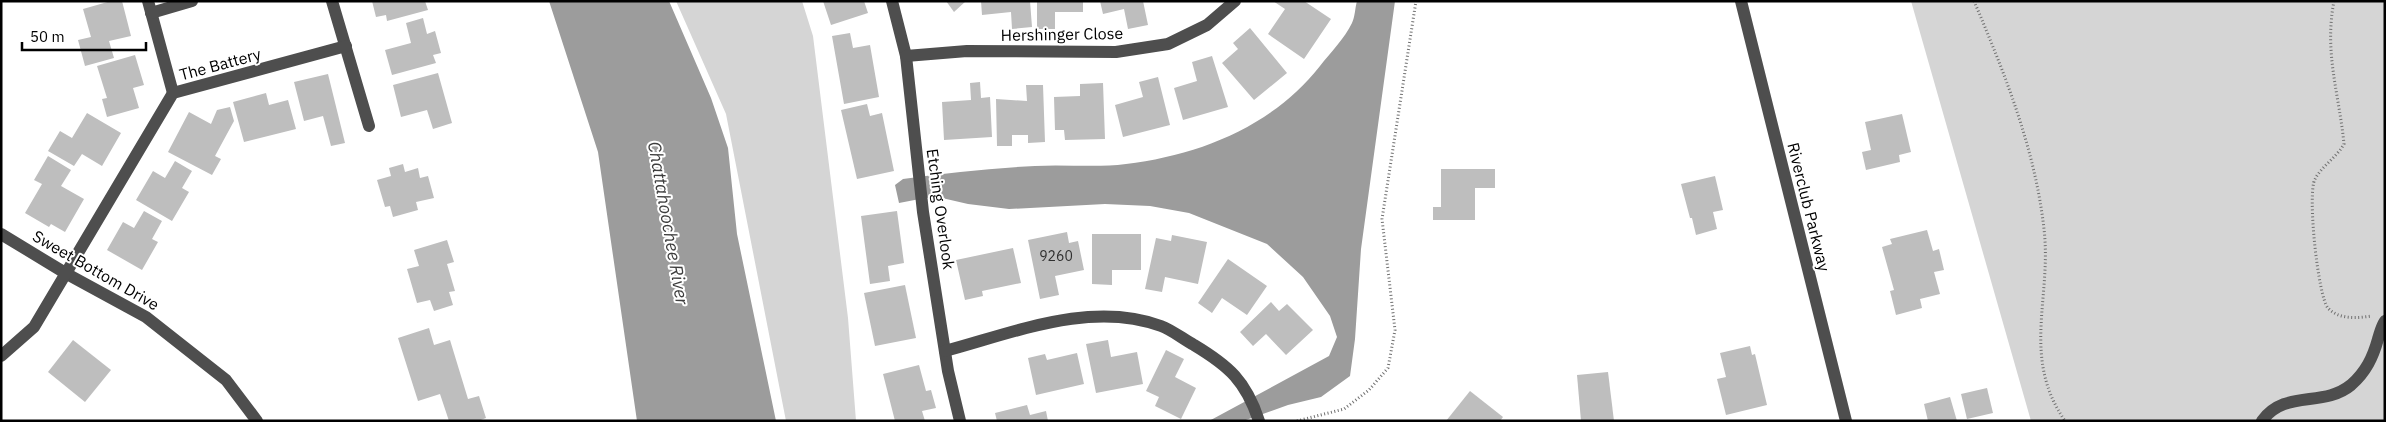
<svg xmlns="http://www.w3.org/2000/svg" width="2386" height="422" font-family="'IBM Plex Sans',sans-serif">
	<rect width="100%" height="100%" fill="#fff"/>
	<!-- green -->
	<g fill="#d5d5d5">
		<polygon points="676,1 802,1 813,36 848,318 856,421 786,421 726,114"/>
		<polygon points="1911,1 2385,1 2385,421 2031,421"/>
	</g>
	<!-- water -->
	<g fill="#9c9c9c">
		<polygon points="549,1 669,1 711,98 728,148 737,234 776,421 637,421 598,152"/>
		<path d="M1357 1H1395L1361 249 1355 339 1350 376 1321 397 1288 405 1243 421H1209L1329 356 1337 337 1330 316 1303 277 1267 244 1189 213 1150 206 1105 204 1009 209 968 204 942 198H925L899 203 895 185 903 179C947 173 990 168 1035 166 1065 164 1096 168 1126 164 1200 155 1273 126 1320 66 1330 53 1345 38 1352 23 1355 17 1355 8 1357 1Z"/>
	</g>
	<!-- building -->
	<g fill="#bebebe">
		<polygon points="111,1 122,1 131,36 109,41 114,58 85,66 78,40 91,37 83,9"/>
		<polygon points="372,1 425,1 428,10 387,21 386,15 376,17"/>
		<polygon points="823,1 864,1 868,13 831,25"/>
		<polygon points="946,1 966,1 954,12"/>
		<polygon points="981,1 1030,1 1032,27 1012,29 1011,12 982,15"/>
		<polygon points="1037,1 1083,1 1083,12 1055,12 1055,29 1037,29"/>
		<polygon points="1100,1 1143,1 1148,25 1128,29 1124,9 1103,14"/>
		<polygon points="1273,1 1304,1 1331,19 1304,59 1268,34 1285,9"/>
		<polygon points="423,18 427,34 435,31 441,53 433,55 436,63 392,75 385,50 411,43 406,23"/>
		<polygon points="1250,28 1287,73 1254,100 1222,63 1238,49 1233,43"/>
		<polygon points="850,33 853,48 870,45 879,97 844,104 832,36"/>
		<polygon points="135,55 144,85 133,88 139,108 107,117 102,99 107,98 97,66"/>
		<polygon points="1212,56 1228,107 1183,120 1174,88 1197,81 1192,62"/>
		<polygon points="438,73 452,123 433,129 427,110 401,117 393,85"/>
		<polygon points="328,74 345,143 331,146 323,116 304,121 294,82"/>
		<polygon points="1158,77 1170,125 1123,137 1115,105 1143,97 1139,82"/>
		<polygon points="980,82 981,98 990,97 992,137 944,140 942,102 971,100 970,83"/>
		<polygon points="1103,83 1105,139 1065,140 1064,130 1055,130 1054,97 1080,96 1080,84"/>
		<polygon points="1026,85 1043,85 1045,142 1028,143 1028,135 1012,135 1012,146 997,146 996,99 1027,101"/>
		<polygon points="266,93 269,105 288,100 296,129 244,142 233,102"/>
		<polygon points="867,104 870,116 882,113 894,171 857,179 841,110"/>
		<polygon points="230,107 234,121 215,156 221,159 212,175 168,152 189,112 211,124 217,110"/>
		<polygon points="87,113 121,133 102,166 82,154 74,166 48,151 60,131 72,138"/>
		<polygon points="1902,114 1911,152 1899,155 1900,162 1866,170 1862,152 1871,150 1865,122"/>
		<polygon points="48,156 71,170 61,186 84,199 65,232 51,224 49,227 25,213 42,184 34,180"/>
		<polygon points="175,161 192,171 182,188 189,192 172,221 136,200 153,171 165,178"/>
		<polygon points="403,164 405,172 418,168 420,178 428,176 434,198 416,202 418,210 393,217 390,206 385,207 377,180 391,176 389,168"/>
		<polygon points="1441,169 1495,169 1495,188 1475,188 1475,220 1433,220 1433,207 1441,207"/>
		<polygon points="1715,176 1723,210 1713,212 1717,229 1696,235 1692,218 1690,218 1681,184"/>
		<polygon points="144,211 162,221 152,239 158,242 142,270 107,250 123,222 134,228"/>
		<polygon points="897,211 904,263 888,266 890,281 870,284 861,216"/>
		<polygon points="1927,230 1933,251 1939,249 1944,270 1934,272 1940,294 1920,299 1922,308 1896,315 1890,291 1894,290 1882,247 1892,244 1890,239"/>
		<polygon points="1067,232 1069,243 1078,241 1084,270 1055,276 1059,295 1040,299 1028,240"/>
		<polygon points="1092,234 1141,234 1141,270 1112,270 1112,285 1092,284"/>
		<polygon points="1172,235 1207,242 1198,284 1165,277 1162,292 1145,289 1156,238 1171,241"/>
		<polygon points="447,240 454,262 447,264 455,291 449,292 453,305 434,311 430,300 417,303 407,269 419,266 414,250"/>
		<polygon points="1013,248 1021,283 982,291 983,296 965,300 956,260"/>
		<polygon points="1228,259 1267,286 1247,315 1222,298 1212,313 1198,303"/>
		<polygon points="905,285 916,338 875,346 864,293"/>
		<polygon points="1271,302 1279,311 1287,304 1313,330 1286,355 1266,334 1253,346 1240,332"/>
		<polygon points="429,328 434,345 450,340 468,399 479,396 486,418 478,421 449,421 440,394 418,401 398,338"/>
		<polygon points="73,340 111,370 85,402 48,372"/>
		<polygon points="1108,340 1111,357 1137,352 1143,384 1096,393 1086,344"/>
		<polygon points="1750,346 1752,355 1755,354 1767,405 1726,415 1717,379 1726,377 1720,353"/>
		<polygon points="1166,350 1184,359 1175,377 1196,388 1181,419 1155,406 1159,397 1146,391"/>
		<polygon points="1077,353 1084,384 1036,395 1028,358 1045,354 1047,360"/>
		<polygon points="919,365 926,391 931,390 936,408 922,411 925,421 895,421 883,374"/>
		<polygon points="1608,372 1614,421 1581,421 1577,375"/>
		<polygon points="1987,388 1993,413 1967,419 1961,394"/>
		<polygon points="1470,391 1503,417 1500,421 1446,421"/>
		<polygon points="1950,397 1957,421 1928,421 1924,404"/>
		<polygon points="1027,405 1030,415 1046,411 1048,421 997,421 995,413"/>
	</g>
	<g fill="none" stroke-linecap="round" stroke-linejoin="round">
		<!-- path -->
		<g stroke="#707070" stroke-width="3" stroke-dasharray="1 2.5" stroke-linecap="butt">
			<path d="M1974 1C2005 74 2035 149 2044 229 2052 298 2021 357 2065 421"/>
			<path d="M2334 1C2324 53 2339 93 2344 144 2337 157 2321 167 2315 179 2307 193 2318 297 2328 308 2339 320 2358 318 2372 316"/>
			<polyline points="1297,421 1344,409 1369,390 1388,368 1395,330 1382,219 1416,1"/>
		</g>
		<!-- minor -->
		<g stroke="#4e4e4e" stroke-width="12">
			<polyline points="148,1 173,93"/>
			<polyline points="332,1 369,126"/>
			<polyline points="892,1 906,56 923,212 948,371 960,421"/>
			<polyline points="1741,1 1846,421"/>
			<polyline points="151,13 192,1"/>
			<polyline points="906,56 967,51 1116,52 1168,44 1207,25 1235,1"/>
			<polyline points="1,234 67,274 146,317 226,380 257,421"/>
			<path d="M945 351C1013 333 1091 300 1161 326 1172 330 1183 339 1194 345 1229 366 1246 381 1259 421"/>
			<polyline points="1,356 34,327 173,93 346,46"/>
			<path d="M2262 421C2285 389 2323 408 2351 385 2366 372 2373 357 2378 339 2380 333 2381 327 2385 321"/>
		</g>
	</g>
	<g text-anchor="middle" stroke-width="4" stroke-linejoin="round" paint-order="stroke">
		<!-- number labels -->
		<g font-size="14" fill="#303030">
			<text x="1056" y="261">9260</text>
		</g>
		<!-- street labels -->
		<g font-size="16" fill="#000" stroke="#fff">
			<text transform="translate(1062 34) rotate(-1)" y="6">Hershinger Close</text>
			<text transform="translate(220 64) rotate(-15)" y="6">The Battery</text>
			<text transform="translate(1809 207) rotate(76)" y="6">Riverclub Parkway</text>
			<text transform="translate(941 209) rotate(82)" y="6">Etching Overlook</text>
			<text transform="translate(96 270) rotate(30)" y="6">Sweet Bottom Drive</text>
		</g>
		<!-- water labels -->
		<g font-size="18" font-style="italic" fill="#3d3d3d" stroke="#fff">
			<text transform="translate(668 223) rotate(80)" y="6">Chattahoochee River</text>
		</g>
	</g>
	<!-- border -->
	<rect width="2386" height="422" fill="none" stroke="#000000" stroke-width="5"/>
	<!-- scale -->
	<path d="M22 42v8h124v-8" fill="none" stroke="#000000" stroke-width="2.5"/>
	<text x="30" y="42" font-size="15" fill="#000000" stroke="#ffffff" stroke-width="4" paint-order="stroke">50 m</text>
</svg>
